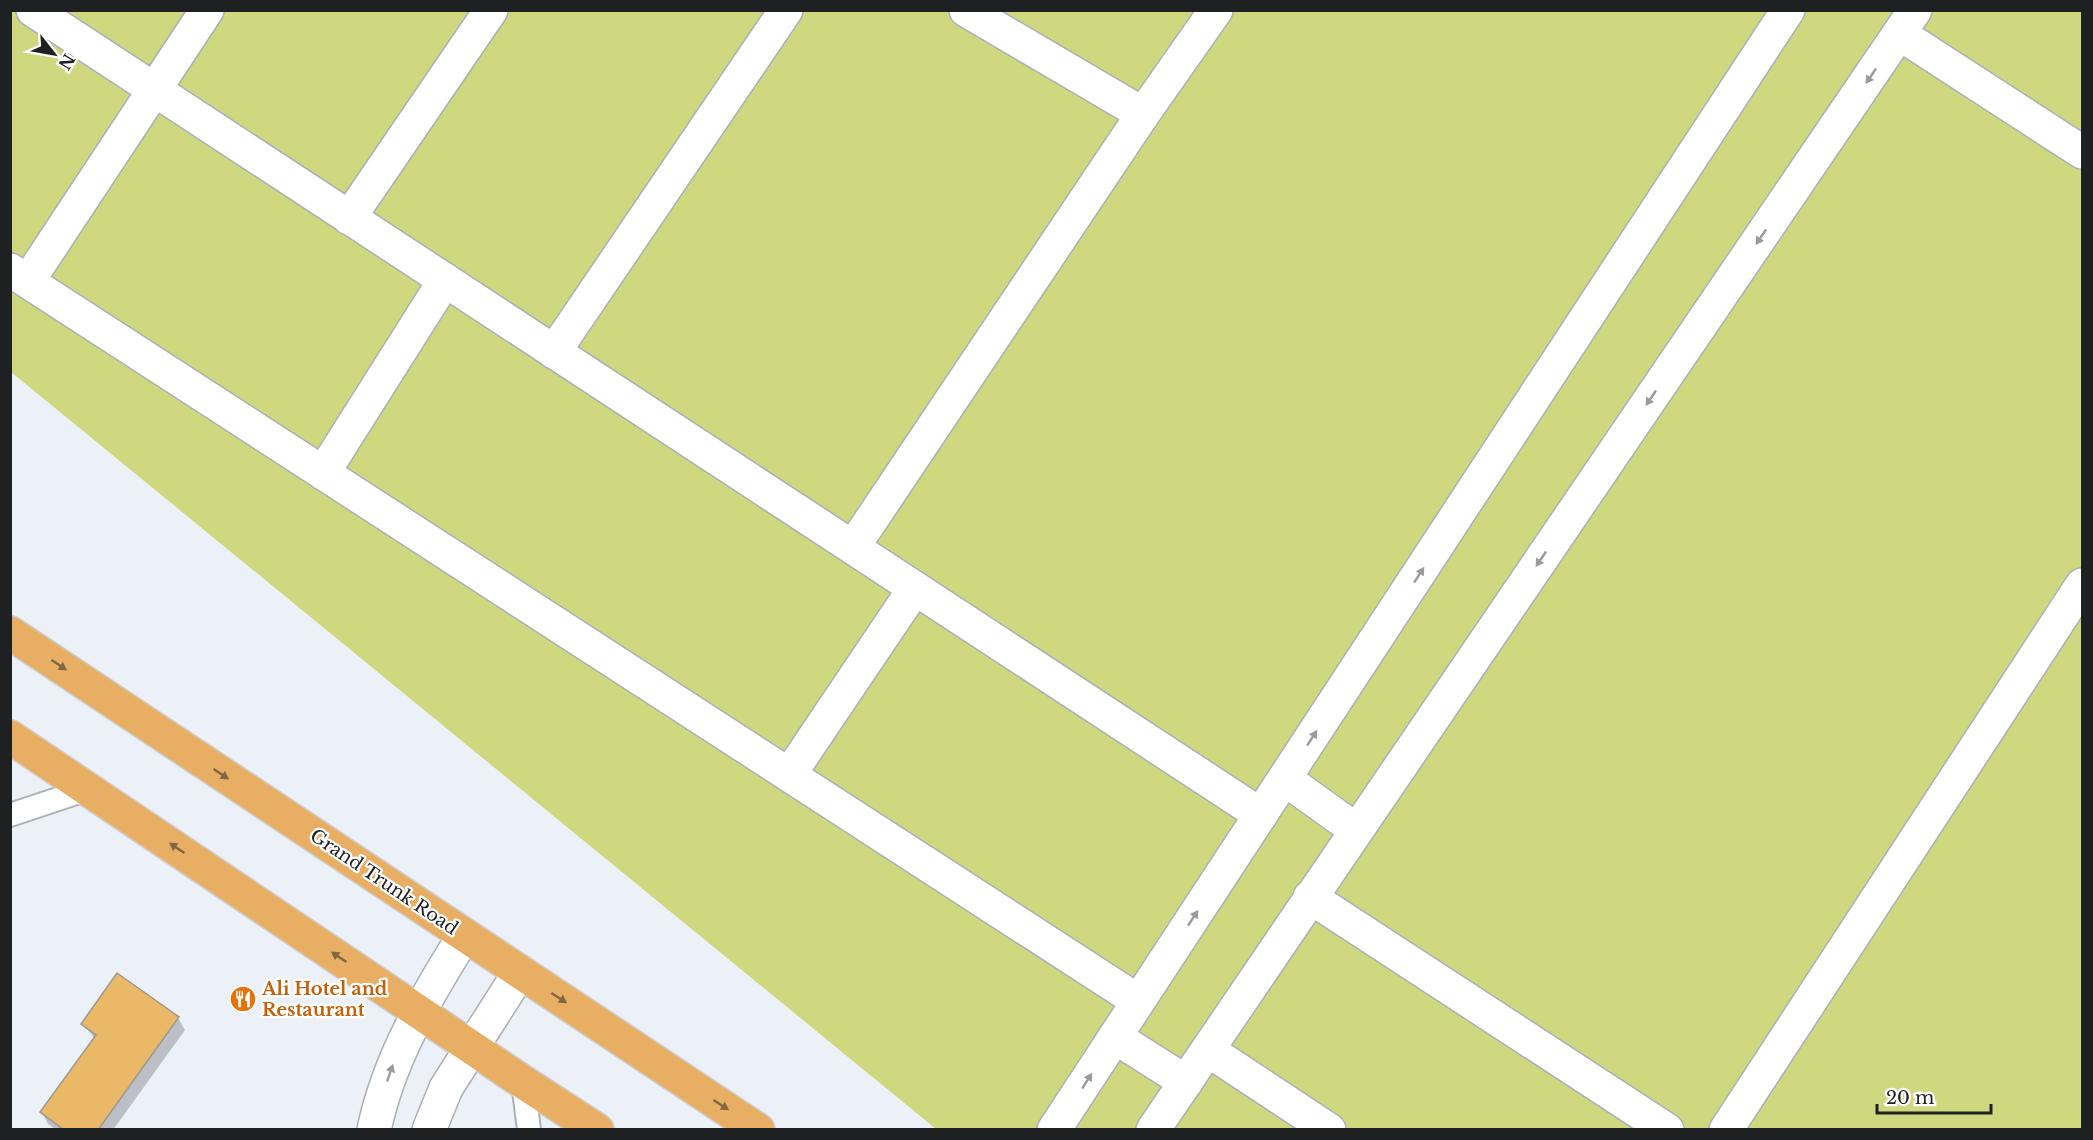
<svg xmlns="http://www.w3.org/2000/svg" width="2093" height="1140" font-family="'Libre Baskerville',serif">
	<rect width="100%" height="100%" fill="#ecf1f8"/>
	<!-- green -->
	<polygon fill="#cfd87f" points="10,11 2082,11 2082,1129 936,1129 11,372"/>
	<!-- shadow -->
	<polygon fill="#0003" points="178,1018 185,1030 113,1130 56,1130 48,1124 42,1112 95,1039 83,1024"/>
	<!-- building -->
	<polygon fill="#eab967" stroke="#9c9791" stroke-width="1.5" points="117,973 179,1017 98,1130 64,1130 40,1112 96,1035 81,1024"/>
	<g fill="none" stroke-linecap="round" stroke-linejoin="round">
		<defs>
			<g id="service">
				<polyline points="10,815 88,789"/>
				<polyline points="523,1082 529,1130"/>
			</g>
			<g id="minor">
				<polyline points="33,10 1261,815"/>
				<polyline points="966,10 1143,114"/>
				<polyline points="1900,34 2082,152"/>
				<polyline points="349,218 491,10"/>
				<polyline points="10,270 1138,1001"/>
				<polyline points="28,281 207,10"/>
				<polyline points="554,352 786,10"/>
				<polyline points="323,473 445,280"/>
				<polyline points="853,547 1143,114 1216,10"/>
				<polyline points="789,775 915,588"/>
				<polyline points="1285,779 1356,830"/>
				<polyline points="1310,897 1667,1130"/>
				<polyline points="1115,1037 1186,1082"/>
				<polyline points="1208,1050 1329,1130"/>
				<path d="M374 1130C389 1058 426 997 464 936"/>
				<polyline points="429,1130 446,1088 520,972"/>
				<polyline points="1054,1130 1788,10"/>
				<polyline points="1153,1130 1915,10"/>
				<polyline points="1726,1130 2082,585"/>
			</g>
			<g id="trunk">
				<polyline points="10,633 758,1130"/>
				<polyline points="10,737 523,1082 597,1130"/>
			</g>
		</defs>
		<!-- service casing -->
		<use href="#service" stroke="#abb0b6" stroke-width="26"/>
		<!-- minor casing -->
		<use href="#minor" stroke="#abb0b6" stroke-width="36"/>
		<!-- trunk casing -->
		<use href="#trunk" stroke="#cecece" stroke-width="36"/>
		<!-- service -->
		<use href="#service" stroke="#fff" stroke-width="22"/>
		<!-- minor -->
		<use href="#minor" stroke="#fff" stroke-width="33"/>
		<!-- trunk -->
		<use href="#trunk" stroke="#e7ae64" stroke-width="33"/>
	</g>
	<!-- one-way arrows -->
	<defs><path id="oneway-solid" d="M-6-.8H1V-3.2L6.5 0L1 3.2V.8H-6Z" transform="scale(1.5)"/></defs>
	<g fill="#9a9b9c">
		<use href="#oneway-solid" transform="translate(1871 76) rotate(124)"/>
		<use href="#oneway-solid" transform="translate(1761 237) rotate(124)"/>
		<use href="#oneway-solid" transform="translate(1651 398) rotate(124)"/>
		<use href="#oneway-solid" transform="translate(1541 559) rotate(124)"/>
		<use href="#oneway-solid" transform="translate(1419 575) rotate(-57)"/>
		<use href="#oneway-solid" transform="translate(1312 738) rotate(-57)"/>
		<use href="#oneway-solid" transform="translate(1193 918) rotate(-57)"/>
		<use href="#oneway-solid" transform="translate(390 1073) rotate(-71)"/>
		<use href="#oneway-solid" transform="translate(1087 1081) rotate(-58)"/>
	</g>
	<g fill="#826743">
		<use href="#oneway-solid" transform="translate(59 665) rotate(34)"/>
		<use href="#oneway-solid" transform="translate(221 774) rotate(34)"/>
		<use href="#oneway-solid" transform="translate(177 848) rotate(-146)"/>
		<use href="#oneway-solid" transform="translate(339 957) rotate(-146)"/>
		<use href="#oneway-solid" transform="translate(559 998) rotate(33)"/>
		<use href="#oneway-solid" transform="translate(721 1105) rotate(33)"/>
	</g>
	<!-- icons -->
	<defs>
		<symbol id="restaurant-disc" viewBox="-11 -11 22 22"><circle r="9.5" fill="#e8710a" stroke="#fff"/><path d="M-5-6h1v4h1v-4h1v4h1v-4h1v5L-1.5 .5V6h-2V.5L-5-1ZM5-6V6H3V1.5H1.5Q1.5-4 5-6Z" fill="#fff"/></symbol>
	</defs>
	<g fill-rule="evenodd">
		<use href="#restaurant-disc" x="228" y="984" width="30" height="30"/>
	</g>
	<g text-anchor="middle" stroke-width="4.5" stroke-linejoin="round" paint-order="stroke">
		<!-- street labels -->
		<g font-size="18" fill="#1e2022" stroke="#fff">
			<text transform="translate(384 882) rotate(34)" y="6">Grand Trunk Road</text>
		</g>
		<!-- food labels -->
		<g font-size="18" font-weight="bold" fill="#c56008" stroke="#fff" text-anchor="start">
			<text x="262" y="995">Ali Hotel and<tspan x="262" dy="21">Restaurant</tspan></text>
		</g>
	</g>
	<!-- border -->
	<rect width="2093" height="1140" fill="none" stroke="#1e2022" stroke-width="24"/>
	<!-- north arrow -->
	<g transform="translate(54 54) rotate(121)" stroke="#ffffff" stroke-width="4.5" paint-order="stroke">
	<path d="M0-4.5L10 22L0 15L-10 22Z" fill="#1e2022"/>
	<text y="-9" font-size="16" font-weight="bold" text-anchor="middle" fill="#1e2022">N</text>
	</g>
	<!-- scale -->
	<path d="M1877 1104v9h114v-9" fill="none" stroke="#1e2022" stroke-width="3"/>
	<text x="1886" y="1104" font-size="18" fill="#1e2022" stroke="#ffffff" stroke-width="4.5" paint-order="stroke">20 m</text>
</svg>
